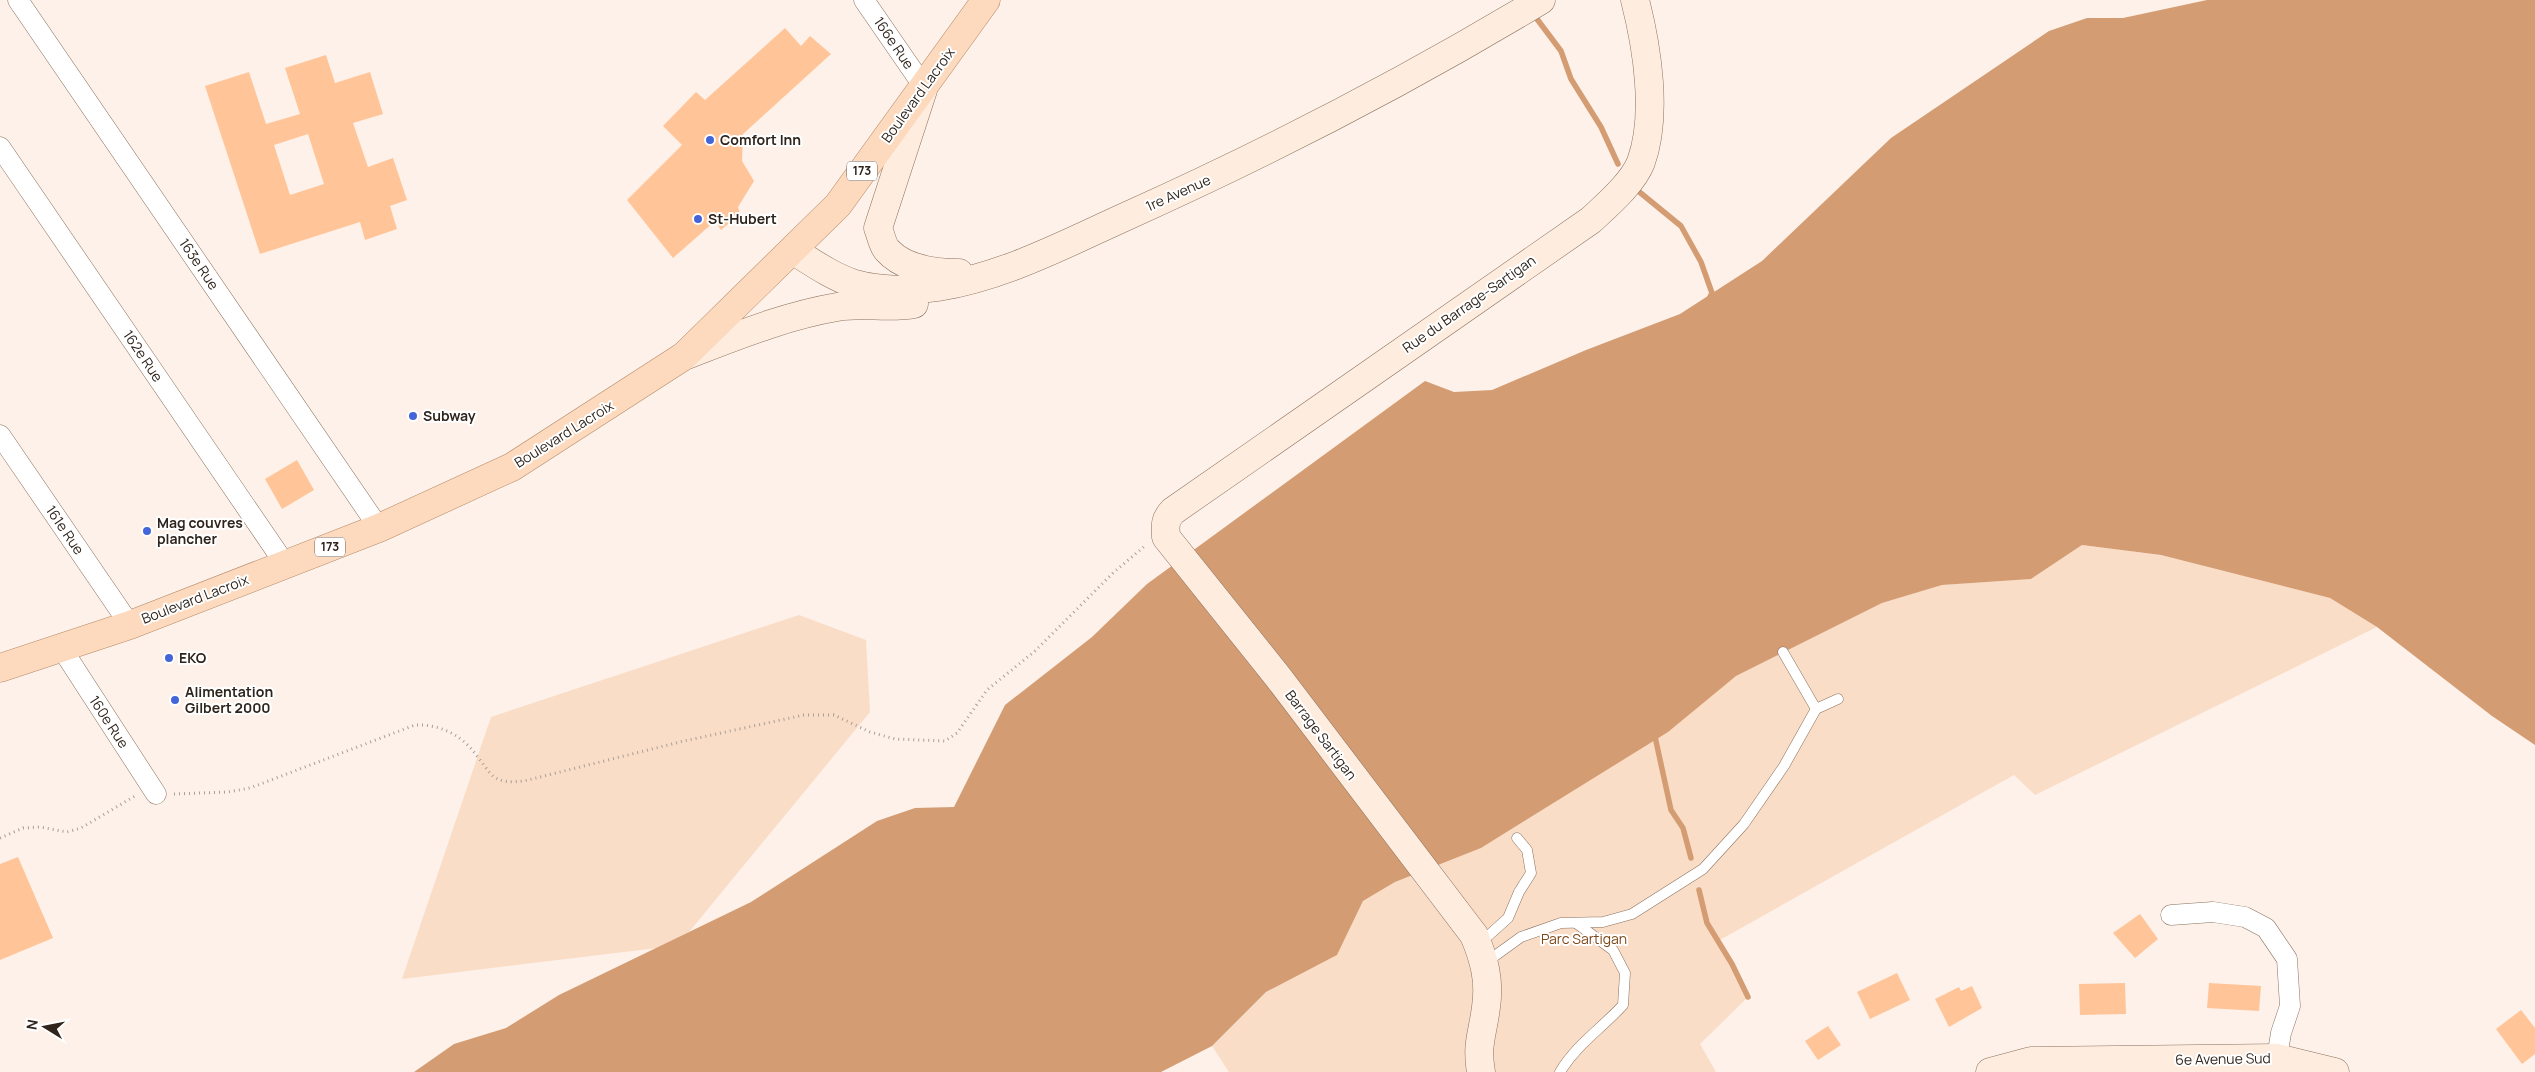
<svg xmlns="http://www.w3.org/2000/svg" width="2535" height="1072" font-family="Manrope,sans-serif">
	<rect width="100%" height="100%" fill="#fdf1e9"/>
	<!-- green -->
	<g fill="#faddc7">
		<polygon points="2082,545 2161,555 2330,598 2377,627 2035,795 2014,775 1718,941 1748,997 1700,1044 1716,1072 1229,1072 1212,1046 1266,992 1337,955 1363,901 1395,882 1481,848 1656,739 1736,676 1882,603 1942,585 2031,579"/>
		<polygon points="799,615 866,640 870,712 689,932 657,948 402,979 491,717"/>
	</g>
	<!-- water -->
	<polygon fill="#d49c72" points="2207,0 2535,0 2535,745 2492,716 2377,627 2330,598 2161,555 2082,545 2031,579 1942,585 1882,603 1736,676 1668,732 1481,848 1395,882 1363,901 1337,955 1266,992 1212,1046 1161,1072 414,1072 454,1044 506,1028 559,995 751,902 877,821 915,808 954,807 1005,705 1092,637 1147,584 1425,381 1454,392 1492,390 1586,350 1680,314 1762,261 1891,138 2049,31 2087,18 2123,18"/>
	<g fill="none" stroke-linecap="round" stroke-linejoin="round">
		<!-- stream -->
		<g stroke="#d49c72" stroke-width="5.5">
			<polyline points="1537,19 1561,51 1571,79 1601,127 1618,164"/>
			<polyline points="1637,190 1681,226 1701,262 1712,293 1709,299"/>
			<polyline points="1654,732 1671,810 1683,828 1691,858"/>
			<polyline points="1699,890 1707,923 1732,964 1748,997"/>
		</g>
	</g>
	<!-- building -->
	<g fill="#ffc599" fill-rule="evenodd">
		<polygon points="785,28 801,46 810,36 831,54 743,134 742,161 754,181 738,207 740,214 721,230 715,221 673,258 627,200 682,145 663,126 696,92 705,100"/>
		<path d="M326 55 335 83 370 72 383 114 353 123 368 167 393 158 407 200 390 206 397 229 365 240 360 222 260 254 205 86 249 72 266 124 300 114 285 68ZM308 134 324 184 290 195 274 145Z"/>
		<polygon points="297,460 314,490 282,509 265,479"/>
		<polygon points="18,857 53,938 0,960 0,864"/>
		<polygon points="2140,914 2158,939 2135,958 2113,933"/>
		<polygon points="1897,973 1910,1000 1870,1019 1857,992"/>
		<polygon points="2125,983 2126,1014 2080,1015 2079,984"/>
		<polygon points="2209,983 2261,986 2259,1011 2207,1008"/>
		<polygon points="1972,986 1982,1008 1949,1027 1935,999 1959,987 1961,991"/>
		<polygon points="2521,1010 2535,1028 2535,1054 2522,1064 2496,1029"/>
		<polygon points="1828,1026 1841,1045 1818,1060 1805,1041"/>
	</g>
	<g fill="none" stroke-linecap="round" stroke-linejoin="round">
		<defs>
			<g id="lane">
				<polyline points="1783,652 1816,709"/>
				<polyline points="1479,944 1508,918 1519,892 1531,873 1527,850 1517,838"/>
				<polyline points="1485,963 1521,937 1561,923 1603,922 1632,914 1703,869 1744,824 1784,766 1816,709 1838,699"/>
				<path d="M1560 1072C1576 1045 1602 1028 1623 1005L1625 973 1613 950 1576 923"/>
			</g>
			<g id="street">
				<polyline points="18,0 379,528"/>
				<polyline points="864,0 924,87"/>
				<polyline points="0,147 285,564"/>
				<polyline points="0,435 130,625"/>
				<polyline points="62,649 156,794"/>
				<polyline points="2171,915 2213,912 2245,917 2266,928 2287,959 2290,1006 2281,1033 2277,1058"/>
			</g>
			<g id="secondary">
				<path d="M923 90 878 228C881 235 882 244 887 250 904 269 935 273 959 273"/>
				<path d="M794 251C813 263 833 277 855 284 880 291 913 291 938 287 1005 276 1065 244 1127 216 1269 152 1407 81 1541 0"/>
				<path d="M684 356C734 337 784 316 837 307 862 302 888 309 914 304"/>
				<path d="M1481 1072C1476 1044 1483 1033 1486 1007 1490 980 1484 959 1474 935L1278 677 1166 537C1165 525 1165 519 1173 511L1591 220C1607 205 1633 183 1641 162 1658 115 1647 47 1635 0"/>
				<polyline points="1990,1072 2031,1061 2277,1058 2335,1072"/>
			</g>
			<polyline id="primary" points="0,668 130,625 379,528 512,467 684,356 838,205 986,0"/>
		</defs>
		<!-- lane casing -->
		<use href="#lane" stroke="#8b725f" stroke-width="11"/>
		<!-- street casing -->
		<use href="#street" stroke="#8b725f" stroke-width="21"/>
		<!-- secondary casing -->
		<use href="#secondary" stroke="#8b725f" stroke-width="29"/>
		<!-- primary casing -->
		<use href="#primary" stroke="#b48968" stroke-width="29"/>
		<!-- path -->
		<g stroke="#aa9f97" stroke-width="3" stroke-dasharray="1 4" stroke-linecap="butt">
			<path d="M174 794 228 792 250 788 415 725C440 724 462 735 477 756 482 762 488 772 494 777 504 783 513 782 524 781L684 741 804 715H834L870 732 895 739 945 741 957 733 987 690 1035 651 1114 572 1145 546"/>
			<polyline points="0,838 23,828 40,827 67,832 81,828 135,796"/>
		</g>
		<!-- lane -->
		<use href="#lane" stroke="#fff" stroke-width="10"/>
		<!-- street -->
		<use href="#street" stroke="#fff" stroke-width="20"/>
		<!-- secondary -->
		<use href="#secondary" stroke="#feecde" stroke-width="28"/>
		<!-- primary -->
		<use href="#primary" stroke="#fdd9bd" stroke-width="28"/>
	</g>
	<!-- markers -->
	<g fill="#4465d8" stroke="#fff" stroke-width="2">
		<circle cx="710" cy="140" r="5"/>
		<circle cx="698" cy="219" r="5"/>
		<circle cx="413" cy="416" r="5"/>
		<circle cx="147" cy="531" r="5"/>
		<circle cx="169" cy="658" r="5"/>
		<circle cx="175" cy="700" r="5"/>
	</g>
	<g text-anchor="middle" stroke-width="4" stroke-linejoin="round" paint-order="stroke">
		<!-- shield labels -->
		<g fill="#fff" stroke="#6d6661" stroke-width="1">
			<rect x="847" y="161.5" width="30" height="19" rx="4"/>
			<rect x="315" y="537.5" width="30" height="19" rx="4"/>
		</g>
		<g font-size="12" font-weight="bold" fill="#2f251d">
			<text x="862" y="175">173</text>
			<text x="330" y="551">173</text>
		</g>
		<!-- street labels -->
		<g font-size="14" fill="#2f251d" stroke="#fff">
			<text transform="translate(894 43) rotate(56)" y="5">166e Rue</text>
			<text transform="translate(918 95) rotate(-54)" y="5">Boulevard Lacroix</text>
			<text transform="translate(1178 193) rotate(-24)" y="5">1re Avenue</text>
			<text transform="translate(199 264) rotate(56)" y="5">163e Rue</text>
			<text transform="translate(1469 304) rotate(-35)" y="5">Rue du Barrage-Sartigan</text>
			<text transform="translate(143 356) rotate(56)" y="5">162e Rue</text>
			<text transform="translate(564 434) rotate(-32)" y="5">Boulevard Lacroix</text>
			<text transform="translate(65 530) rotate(56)" y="5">161e Rue</text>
			<text transform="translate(195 599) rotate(-21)" y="5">Boulevard Lacroix</text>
			<text transform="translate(109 722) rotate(57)" y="5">160e Rue</text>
			<text transform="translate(1321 735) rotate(53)" y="5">Barrage Sartigan</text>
			<text transform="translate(2223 1059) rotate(-1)" y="5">6e Avenue Sud</text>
		</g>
		<!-- poi labels -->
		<g font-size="14" font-weight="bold" fill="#2f251d" stroke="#fff" text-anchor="start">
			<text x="720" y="145">Comfort Inn</text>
			<text x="708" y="224">St-Hubert</text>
			<text x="423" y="421">Subway</text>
			<text x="157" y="528">Mag couvres<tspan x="157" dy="16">plancher</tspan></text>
			<text x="179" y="663">EKO</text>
			<text x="185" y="697">Alimentation<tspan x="185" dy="16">Gilbert 2000</tspan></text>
		</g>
		<!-- park labels -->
		<g font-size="14" fill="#7e4819" stroke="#fff">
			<text x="1584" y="944">Parc Sartigan</text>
		</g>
	</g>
	<!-- north arrow -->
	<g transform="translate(45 1027) rotate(280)" stroke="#ffffff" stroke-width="4" paint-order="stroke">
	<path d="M0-4L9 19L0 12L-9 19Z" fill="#2f251d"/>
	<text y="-8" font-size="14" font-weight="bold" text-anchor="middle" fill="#2f251d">N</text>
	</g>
</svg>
